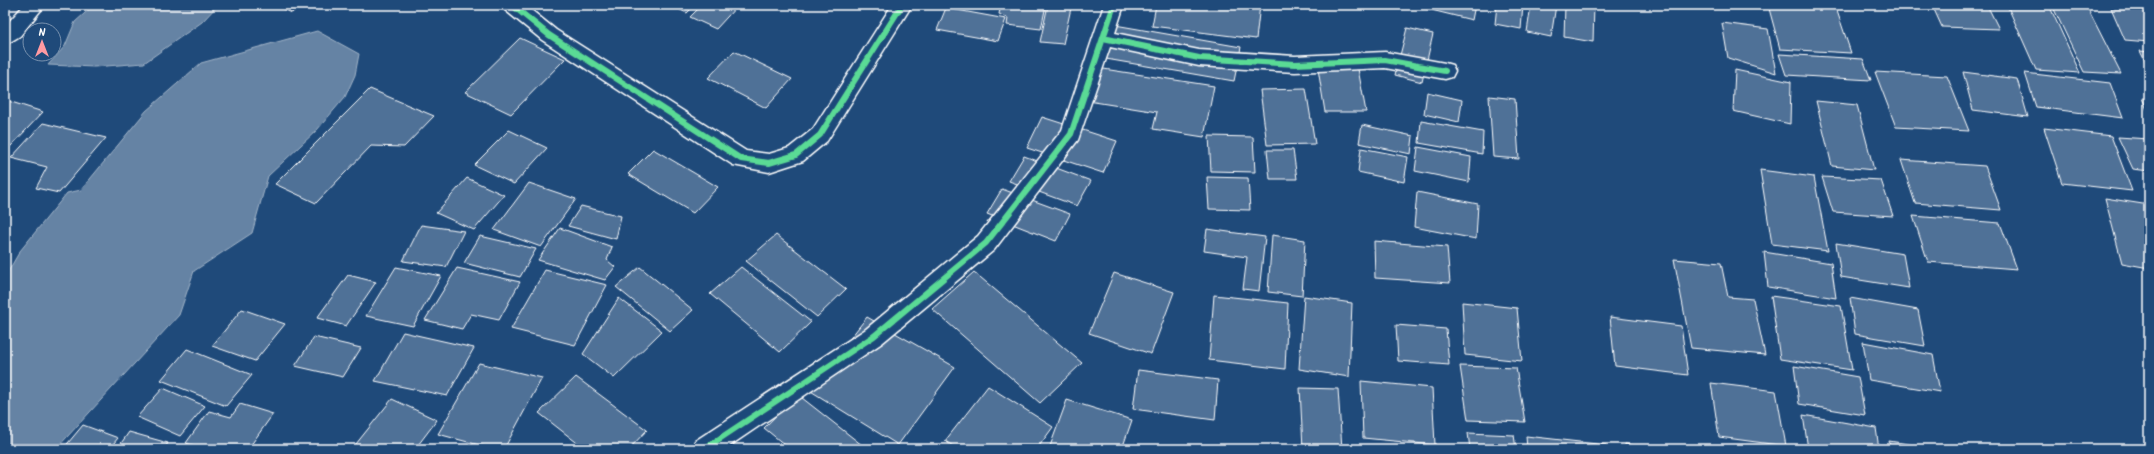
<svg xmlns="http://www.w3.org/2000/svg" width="2154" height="454" font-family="Kalam,sans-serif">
	<rect width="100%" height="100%" fill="#1f4a7a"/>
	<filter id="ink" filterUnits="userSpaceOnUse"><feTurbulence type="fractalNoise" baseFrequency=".025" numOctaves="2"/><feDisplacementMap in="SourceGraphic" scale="8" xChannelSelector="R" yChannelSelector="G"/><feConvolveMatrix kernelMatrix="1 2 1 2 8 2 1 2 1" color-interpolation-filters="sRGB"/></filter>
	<g filter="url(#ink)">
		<!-- water -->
		<g fill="#6583a4" stroke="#a3b5c8">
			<polygon points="94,5 218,5 202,22 144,63 94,67 48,65 65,46 75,22"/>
			<polygon points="317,31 359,54 355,75 345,97 317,130 268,176 252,233 194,271 179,315 56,449 5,449 5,277 20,251 67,193 81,190 146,111 201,63"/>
		</g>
		<!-- building -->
		<g fill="#507197" stroke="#fff">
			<polygon points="275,5 300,5 292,13"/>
			<polygon points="669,5 695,5 687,13"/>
			<polygon points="702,5 738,5 716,29 690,17"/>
			<polygon points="1001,5 1046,5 1041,29 1007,25 1008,18 999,14"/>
			<polygon points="1048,5 1071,8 1063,44 1040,42"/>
			<polygon points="1156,5 1260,5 1256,39 1152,26"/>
			<polygon points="1419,5 1475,5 1472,20 1419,7"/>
			<polygon points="1497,5 1523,5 1521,29 1495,24"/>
			<polygon points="1531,5 1556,5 1551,37 1527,32"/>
			<polygon points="1565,5 1594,5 1593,42 1564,37"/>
			<polygon points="1768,5 1835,5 1851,53 1780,49"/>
			<polygon points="1932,5 1987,5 1999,29 1942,27"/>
			<polygon points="2007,5 2049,5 2080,73 2036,70"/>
			<polygon points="2052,5 2086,5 2121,74 2084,72"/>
			<polygon points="946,8 1006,19 998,41 937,30"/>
			<polygon points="2111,8 2149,11 2149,42 2125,40"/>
			<polygon points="1722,23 1768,29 1776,73 1728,58"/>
			<polygon points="1115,25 1241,47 1234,81 1106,59"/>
			<polygon points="1407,28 1433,34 1422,82 1395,75"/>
			<polygon points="520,38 565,59 511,114 465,92"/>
			<polygon points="734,51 792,79 766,108 708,78"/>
			<polygon points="2140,51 2149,52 2149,69"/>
			<polygon points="1779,54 1863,59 1871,80 1786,75"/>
			<polygon points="1097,68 1214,86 1204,137 1153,129 1157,112 1088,101"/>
			<polygon points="1318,69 1358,69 1366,112 1325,112"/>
			<polygon points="1735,70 1791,82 1790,124 1733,111"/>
			<polygon points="1875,72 1947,76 1969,131 1896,127"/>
			<polygon points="1963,72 2017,79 2028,117 1973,110"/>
			<polygon points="2025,73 2110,83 2123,118 2036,107"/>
			<polygon points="370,89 434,116 404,147 371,146 316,203 275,184"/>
			<polygon points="1306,89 1315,144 1267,145 1260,90"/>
			<polygon points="1427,92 1462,100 1459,122 1424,114"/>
			<polygon points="1489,96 1515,99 1519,159 1493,157"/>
			<polygon points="2142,98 2149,99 2149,114"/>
			<polygon points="5,100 43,112 10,147 5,145"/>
			<polygon points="1816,101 1857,105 1874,170 1832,166"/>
			<polygon points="1042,117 1117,141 1103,173 1027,148"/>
			<polygon points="1421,121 1483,132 1482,154 1419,143"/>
			<polygon points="43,123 106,138 59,193 36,188 47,167 11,158"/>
			<polygon points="1362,125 1413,136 1411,154 1359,143"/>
			<polygon points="2044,128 2111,136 2132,191 2062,183"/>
			<polygon points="509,130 547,148 514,184 474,165"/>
			<polygon points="1209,136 1253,137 1255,172 1211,171"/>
			<polygon points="2118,137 2149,139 2149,171 2133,169"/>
			<polygon points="1418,147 1471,157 1469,182 1415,171"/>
			<polygon points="1361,148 1408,157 1404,182 1358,172"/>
			<polygon points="653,149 718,187 693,213 628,174"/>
			<polygon points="1267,150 1293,150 1297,179 1270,179"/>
			<polygon points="1024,156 1091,181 1077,206 1009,181"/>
			<polygon points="1901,160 1985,166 2001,210 1915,203"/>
			<polygon points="1760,170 1814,177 1828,251 1772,244"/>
			<polygon points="1207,177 1248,178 1250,210 1209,209"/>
			<polygon points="1822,177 1881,180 1893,216 1833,212"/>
			<polygon points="467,178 504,195 474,230 436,213"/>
			<polygon points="529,183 576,199 541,247 494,230"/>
			<polygon points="1002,189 1070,214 1056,241 987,214"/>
			<polygon points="1417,192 1478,204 1476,239 1414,227"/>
			<polygon points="2105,198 2149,205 2149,268 2122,263"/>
			<polygon points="581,206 621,216 616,239 568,226"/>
			<polygon points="1913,216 2000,223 2017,269 1928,262"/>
			<polygon points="421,225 464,231 446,267 403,261"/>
			<polygon points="560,228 612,247 607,260 615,267 605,280 538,260"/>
			<polygon points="1207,229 1265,237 1259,291 1243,289 1247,257 1204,251"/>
			<polygon points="776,235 846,289 817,317 746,261"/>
			<polygon points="1272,235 1305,240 1302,296 1268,292"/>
			<polygon points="480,236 536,249 520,277 464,263"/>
			<polygon points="1374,241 1447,247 1450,283 1375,278"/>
			<polygon points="1836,243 1903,254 1909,288 1841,277"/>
			<polygon points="1764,252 1831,263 1836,298 1768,287"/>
			<polygon points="1674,259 1721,263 1728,297 1753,299 1765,355 1691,348"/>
			<polygon points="396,267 441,276 413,326 366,316"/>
			<polygon points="640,267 693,310 670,331 616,287"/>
			<polygon points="741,267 811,322 780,352 710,294"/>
			<polygon points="457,268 520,282 499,320 471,314 462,329 425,320"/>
			<polygon points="545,270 607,285 575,345 511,329"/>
			<polygon points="974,272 1082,363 1040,403 932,309"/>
			<polygon points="1114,273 1174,292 1151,354 1089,333"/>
			<polygon points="348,275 376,282 346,326 317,318"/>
			<polygon points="1214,295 1288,303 1285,369 1209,360"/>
			<polygon points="1304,296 1352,303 1349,377 1299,369"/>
			<polygon points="1771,296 1841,306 1852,370 1780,359"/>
			<polygon points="619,298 662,331 614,378 583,354"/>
			<polygon points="1850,298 1918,310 1925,346 1855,334"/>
			<polygon points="1462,302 1517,308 1522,361 1465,355"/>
			<polygon points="242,309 285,324 255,361 212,346"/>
			<polygon points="867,317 955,367 898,445 809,390"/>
			<polygon points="1610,317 1681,326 1688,375 1615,366"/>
			<polygon points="1396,325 1446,329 1449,365 1398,361"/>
			<polygon points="403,332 474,348 447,396 375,381"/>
			<polygon points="314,337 361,348 343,377 295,366"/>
			<polygon points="1863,342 1933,355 1940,392 1869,380"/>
			<polygon points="187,349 252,375 226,406 161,380"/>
			<polygon points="479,363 542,378 504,449 494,449 438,434"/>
			<polygon points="1460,366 1516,368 1525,422 1468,420"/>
			<polygon points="1794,366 1858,377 1865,415 1799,404"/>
			<polygon points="1138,370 1218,380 1215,420 1133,409"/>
			<polygon points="576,377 647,430 629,449 585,449 539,413"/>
			<polygon points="1361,381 1432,388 1435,445 1363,438"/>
			<polygon points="1711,383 1776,391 1786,446 1719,437"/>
			<polygon points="988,386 1053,427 1037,449 958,449 945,441"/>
			<polygon points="163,388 205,406 180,436 137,417"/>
			<polygon points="1300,388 1338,389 1342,449 1303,449"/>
			<polygon points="797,394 867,449 790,449 764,428"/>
			<polygon points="392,399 437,420 415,449 352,449"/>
			<polygon points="1067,400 1132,420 1122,449 1049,449"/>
			<polygon points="240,404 273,414 248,449 205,449 186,443 209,411 231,417"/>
			<polygon points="1803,415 1876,428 1879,449 1808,449"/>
			<polygon points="83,425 118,438 109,449 63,449"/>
			<polygon points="129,432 168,443 164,449 117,449"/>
			<polygon points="1468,433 1514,435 1516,449 1470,449"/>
			<polygon points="1526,436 1606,445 1606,449 1527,449"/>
			<polygon points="1889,441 1940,449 1891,449"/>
			<polygon points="1625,444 1653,449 1625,449"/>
		</g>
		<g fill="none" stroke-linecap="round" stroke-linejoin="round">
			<defs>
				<g id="minor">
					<polygon points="24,5 45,5 20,36 5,45 5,26"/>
					<polygon points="502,5 525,5 556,30 746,151 769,154 789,148 813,129 892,5 912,5 827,141 803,161 769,172 733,165 542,40 505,10"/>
					<polygon points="1104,5 1124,5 1115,33 1199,50 1295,56 1385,52 1445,63 1452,65 1455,71 1452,77 1445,79 1385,68 1295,72 1199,66 1110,47 1078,140 994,250 882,343 725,449 692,449 695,441 866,329 978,236 1062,130"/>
				</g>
			</defs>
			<!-- minor casing -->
			<use href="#minor" stroke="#fff" stroke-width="3"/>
			<!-- minor -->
			<use href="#minor" fill="#1f4a7a" fill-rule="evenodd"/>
			<defs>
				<g id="cycleway">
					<polyline points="512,5 549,35 741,159 769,163 796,155 820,135 902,5"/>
					<polyline points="1103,38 1199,58 1295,64 1385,60 1445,71"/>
					<polyline points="704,449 874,336 986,243 1071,134 1114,5"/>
				</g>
			</defs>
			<!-- cycleway casing -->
			<use href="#cycleway" stroke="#1f4a7a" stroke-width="8"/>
			<!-- cycleway -->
			<use href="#cycleway" stroke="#5adb95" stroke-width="6"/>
		</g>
	</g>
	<!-- margin -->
	<rect width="2154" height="454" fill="none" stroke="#1f4a7a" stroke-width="20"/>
	<rect x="10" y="10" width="2134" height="434" fill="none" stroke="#fff" stroke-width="1.5" filter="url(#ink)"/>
	<!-- north arrow -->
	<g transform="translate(42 42)"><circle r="19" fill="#1f4a7a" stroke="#7992af"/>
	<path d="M0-3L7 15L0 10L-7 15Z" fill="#ff9aa2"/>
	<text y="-6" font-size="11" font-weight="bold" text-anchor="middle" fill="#ffffff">N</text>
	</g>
</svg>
